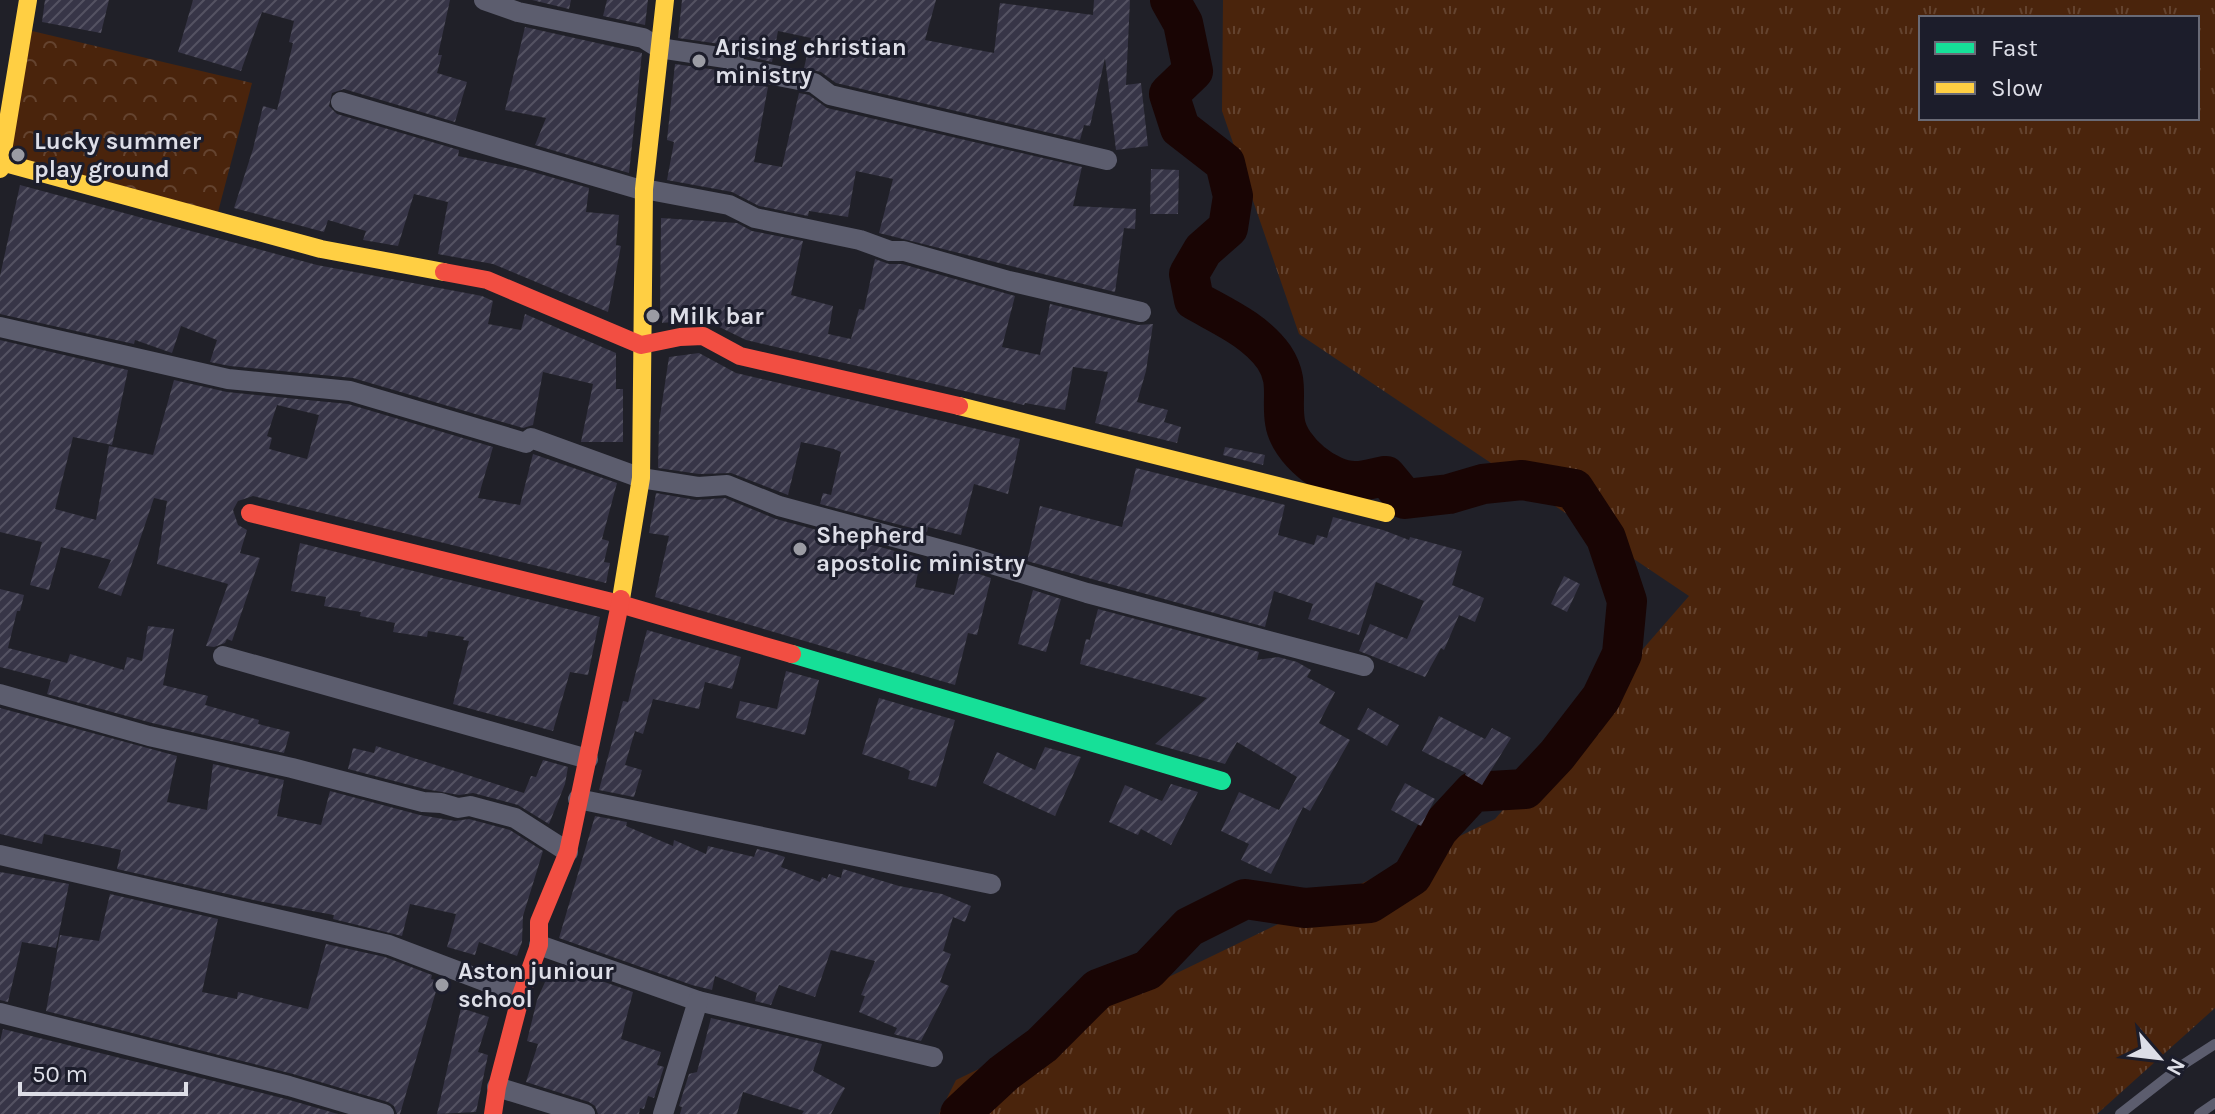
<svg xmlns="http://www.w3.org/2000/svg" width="2215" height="1114" font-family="Karla,sans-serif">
	<defs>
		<pattern id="grass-tufts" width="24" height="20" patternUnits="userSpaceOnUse" patternTransform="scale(2)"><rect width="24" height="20" fill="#4a240c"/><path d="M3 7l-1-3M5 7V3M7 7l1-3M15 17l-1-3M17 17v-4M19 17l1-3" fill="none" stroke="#64432f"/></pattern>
		<pattern id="park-crowns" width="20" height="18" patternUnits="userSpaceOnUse" patternTransform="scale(2)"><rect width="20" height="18" fill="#4a240c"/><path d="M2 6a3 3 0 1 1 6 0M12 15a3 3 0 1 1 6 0" fill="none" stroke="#64432f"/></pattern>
		<pattern id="building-hatch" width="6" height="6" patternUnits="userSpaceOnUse" patternTransform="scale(2)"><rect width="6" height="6" fill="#373547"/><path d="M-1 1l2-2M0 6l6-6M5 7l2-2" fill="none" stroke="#545262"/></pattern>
	</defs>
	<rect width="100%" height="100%" fill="#202028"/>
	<!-- grass -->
	<path fill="url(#grass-tufts)" fill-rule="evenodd" d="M1223 0H2215V1008L2097 1114H939L956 1080 1495 819 1689 596 1299 334 1222 111ZM1921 18H2197V118H1921Z"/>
	<!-- park -->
	<polygon fill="url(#park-crowns)" points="32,31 252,83 218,212 7,163"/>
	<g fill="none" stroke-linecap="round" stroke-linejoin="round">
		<!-- river -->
		<path stroke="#190504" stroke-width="40" d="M960 1114 1004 1073 1042 1045 1098 989 1148 970 1189 927 1245 899 1305 908 1370 903 1412 876 1438 830 1473 792 1525 789 1557 755 1601 698 1622 654 1627 601 1606 538 1574 489 1522 480 1483 484 1449 494 1405 499 1386 476C1377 477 1366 481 1356 481 1328 482 1289 450 1285 422 1281 398 1290 381 1274 357 1255 330 1222 316 1194 300L1189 274 1203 250 1228 228 1233 196 1225 163 1180 128 1169 94 1193 71 1183 23 1170 0"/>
	</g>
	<!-- building -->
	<g fill="url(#building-hatch)" fill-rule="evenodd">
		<polygon points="45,0 109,0 101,33 42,22"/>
		<polygon points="193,0 450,0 438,55 442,55 437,73 467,82 455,122 344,89 332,93 329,106 337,114 459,150 458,156 526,170 589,188 586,212 619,215 616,245 621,246 608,312 493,264 438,254 448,202 414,194 398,246 363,240 366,231 328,220 324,232 234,208 253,149 263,106 277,110 293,43 289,42 294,21 262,12 241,71 178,52"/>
		<polygon points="532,0 571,0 569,9"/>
		<polygon points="607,0 648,0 645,25 603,16"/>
		<polygon points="682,0 936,0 925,40 994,53 1000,3 1093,15 1094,0 1130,0 1126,85 1141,83 1148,146 1116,150 1105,58 1090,126 1084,125 1080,140 836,83 821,72 804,68 811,38 778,31 772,62 746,56 734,46 678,38"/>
		<polygon points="525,27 642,53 629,173 535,145 546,118 505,110"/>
		<polygon points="675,64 724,71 735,81 768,87 754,162 782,167 799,93 809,95 827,108 1082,167 1073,206 1136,209 1135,229 1124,228 1115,292 879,233 893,179 856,171 848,217 809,211 808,216 759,206 732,192 667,180 674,142 667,140"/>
		<polygon points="1151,169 1179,170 1178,214 1150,214"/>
		<polygon points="20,185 317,265 482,296 493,301 488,324 521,330 525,314 616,353 616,389 623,389 623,442 581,442 593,384 543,372 533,425 523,428 353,378 230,366 210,362 217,340 181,326 172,353 135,340 134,344 0,314 0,276"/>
		<polygon points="661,218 737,223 752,231 803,241 791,295 833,306 828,334 851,339 859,309 864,310 875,259 889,264 902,264 1015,296 1002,347 1040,355 1050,304 1138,325 1153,324 1146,371 1137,402 1168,410 1164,422 1181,427 1177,443 1095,423 1108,372 1073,367 1065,410 1025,403 1024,405 746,340 703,319 662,323 663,316 660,316"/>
		<path d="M0 340 128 370 112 445 73 437 55 509 96 520 109 446 153 455 174 380 227 392 348 404 493 447 478 498 520 505 533 454 617 483 602 539 609 541 604 562 610 563 606 583 253 496 238 501 233 510 238 525 247 530 240 553 260 558 232 641 227 639 225 643 214 647 206 646 228 584 157 564 167 501 154 498 121 596 98 588 111 560 61 547 49 590 30 585 42 542 0 532ZM277 405 319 415 307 459 269 449 272 438 267 436Z"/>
		<polygon points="699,353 736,373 1020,439 1008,494 974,484 961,535 928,527 927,532 820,504 823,493 831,495 841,452 834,449 801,442 788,495 731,473 699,474 658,468 659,423 669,357"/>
		<polygon points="1225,447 1265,455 1263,465 1223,455"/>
		<polygon points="1136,468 1285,505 1278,535 1314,545 1317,535 1327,538 1333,517 1383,530 1409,540 1410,537 1462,551 1452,585 1484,598 1475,622 1459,615 1444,650 1441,648 1425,677 1359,651 1370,624 1407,639 1424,601 1376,582 1359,635 1308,619 1313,604 1274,591 1265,627 1027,561 1040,506 1122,527"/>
		<polygon points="656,493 696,500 725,498 776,519 921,558 915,587 954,595 961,568 991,578 977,635 968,633 955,685 655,597 669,536 649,533"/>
		<polygon points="300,543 600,617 588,675 570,672 553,731 453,704 469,641 463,640 464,637 428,631 427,637 393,632 395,623 360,616 361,612 324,606 326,597 291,591"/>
		<polygon points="1564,576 1580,584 1567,612 1551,604"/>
		<polygon points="0,589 24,595 20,611 17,611 8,648 67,663 70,654 124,670 127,657 142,661 148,626 174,629 163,685 208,696 205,705 259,720 258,724 290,732 284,753 152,723 47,694 51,680 0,667"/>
		<polygon points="1033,590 1061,599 1046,652 1018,644"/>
		<polygon points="1098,609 1259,652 1257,660 1278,657 1297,662 1311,670 1307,677 1335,692 1319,723 1350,740 1310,811 1303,807 1271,874 1241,860 1249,844 1221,831 1239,792 1279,810 1297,777 1237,742 1225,764 1155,744 1207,698 1080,664 1086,639 1090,640"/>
		<polygon points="647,630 741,657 732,689 705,682 699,709 653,699 643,734 635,731 625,765 642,770 634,797 599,790 623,701 628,702"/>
		<polygon points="786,671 819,680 805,735 736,718 740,701 777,709"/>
		<polygon points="879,698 955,720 936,787 908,779 910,771 904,768 862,754"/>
		<polygon points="0,708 177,756 167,802 207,810 213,764 284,780 277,816 321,825 330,791 420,815 455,821 469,819 510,830 543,851 523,916 522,942 517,956 479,942 475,955 447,947 456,914 410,904 402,936 333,919 334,915 258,901 117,869 121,850 44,834 42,844 0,834"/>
		<polygon points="1368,708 1399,725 1387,746 1357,729"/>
		<polygon points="1439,716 1485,739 1492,728 1511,738 1482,785 1465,775 1466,773 1422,751"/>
		<polygon points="376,746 524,793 531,776 536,777 543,760 568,767 565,784 549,824 518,805 473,793 459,795 425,789 348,769 353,748 374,753"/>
		<polygon points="1045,747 1081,757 1055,816 983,783 997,752 1035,770"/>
		<polygon points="1405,783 1435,799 1421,826 1391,810"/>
		<polygon points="1171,784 1198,792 1171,845 1141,829 1138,835 1109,822 1125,785 1162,801"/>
		<polygon points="595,816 627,822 626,826 673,846 674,840 706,854 708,846 754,857 757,849 769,852 785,857 781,867 820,882 822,877 827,879 829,874 841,878 843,869 899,886 942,894 971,906 965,922 953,917 943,951 951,954 940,982 949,986 921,1041 897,1035 894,1034 897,1028 859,1012 865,996 861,995 875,961 831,950 815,997 779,985 771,1005 755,1001 757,993 715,976 712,990 692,985 559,938"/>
		<polygon points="0,872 69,884 56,948 22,942 8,1002 0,1000"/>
		<polygon points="110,894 218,919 202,992 237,999 238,992 308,1009 326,944 385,957 432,975 431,979 439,981 400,1114 397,1114 394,1106 388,1102 293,1074 46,1011 60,935 99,941"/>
		<polygon points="553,964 633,992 621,1039 661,1052 657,1065 664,1067 654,1098 648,1096 644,1109 640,1108 639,1114 598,1114 595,1106 589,1102 526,1082 538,1044 527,1041 537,1000"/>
		<polygon points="461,1008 489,1017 478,1052 488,1055 476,1112 437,1114"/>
		<polygon points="711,1018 822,1044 813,1071 845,1088 831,1114 802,1114 804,1111 743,1092 737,1114 680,1114 682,1107 679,1106 689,1074 697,1072"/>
		<polygon points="3,1029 286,1099 338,1114 0,1114 0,1041"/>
	</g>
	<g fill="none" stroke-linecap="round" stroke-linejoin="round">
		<!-- lane -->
		<g stroke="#5c5d6e" stroke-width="10">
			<polyline points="2120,1114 2184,1064 2215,1044"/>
			<polyline points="2199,1114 2215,1103"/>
		</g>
		<!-- street -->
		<g stroke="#5c5d6e" stroke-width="20">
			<polyline points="484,0 518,12 643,38 659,48 732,59 738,68 814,83 830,95 1107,160"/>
			<polyline points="341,102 645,191"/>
			<polyline points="644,189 729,205 755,218 860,240 890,251 904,251 1009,281 1141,312"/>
			<polyline points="0,327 228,379 350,391 526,443 531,438 641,478 698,487 727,485 779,506 972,558 1087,593 1364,666"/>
			<polyline points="223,656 588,759"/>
			<polyline points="0,694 149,736 292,768 423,802 441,803 458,808 470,806 515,818 568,852"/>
			<polyline points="578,799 991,884"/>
			<polyline points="0,855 389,945 521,995"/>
			<polyline points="539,945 698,1001 933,1057"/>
			<polyline points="0,1013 289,1086 384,1114"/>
			<polyline points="497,1087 585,1114"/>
			<polyline points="663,1114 698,1001"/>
		</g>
		<!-- fast -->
		<polyline stroke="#16e098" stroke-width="18" points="792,654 1222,781"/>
		<!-- slow -->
		<g stroke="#ffcf43" stroke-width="18">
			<polyline points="1,162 321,249 444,272"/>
			<polyline points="0,169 28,0"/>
			<polyline points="959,406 1386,513"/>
			<polyline points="621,599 641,478 644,189 665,0"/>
		</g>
		<!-- jam -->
		<g stroke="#f24e42" stroke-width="18">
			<polyline points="444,272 487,280 641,345 680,337 703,336 740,356 959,406"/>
			<polyline points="250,513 620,604 792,654"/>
			<polyline points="493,1114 497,1087 521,995 539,945 539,922 568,852 621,599"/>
		</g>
	</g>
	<!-- markers -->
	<g fill="#9b9ca4" stroke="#1c1d2b" stroke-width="3">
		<circle cx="699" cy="61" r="8"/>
		<circle cx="18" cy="155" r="8"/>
		<circle cx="653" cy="316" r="8"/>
		<circle cx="800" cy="549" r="8"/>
		<circle cx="442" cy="985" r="8"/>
	</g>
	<g text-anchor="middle" stroke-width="6" stroke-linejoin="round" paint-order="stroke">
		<!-- poi labels -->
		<g font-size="24" font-weight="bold" fill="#dddee7" stroke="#1c1d2b" text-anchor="start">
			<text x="715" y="55">Arising christian<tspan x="715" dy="28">ministry</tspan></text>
			<text x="34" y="149">Lucky summer<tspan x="34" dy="28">play ground</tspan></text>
			<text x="669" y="324">Milk bar</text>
			<text x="816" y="543">Shepherd<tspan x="816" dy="28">apostolic ministry</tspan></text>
			<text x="458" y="979">Aston juniour<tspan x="458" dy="28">school</tspan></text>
		</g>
	</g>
	<!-- legend -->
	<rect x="1919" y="16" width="280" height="104" fill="#1c1d2b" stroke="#696a76" stroke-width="2"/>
	<rect x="1935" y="42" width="40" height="12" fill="#16e098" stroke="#696a76" stroke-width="2"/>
	<text x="1991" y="56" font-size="24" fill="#dddee7">Fast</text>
	<rect x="1935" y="82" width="40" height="12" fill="#ffcf43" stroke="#696a76" stroke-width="2"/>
	<text x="1991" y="96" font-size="24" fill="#dddee7">Slow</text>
	<!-- north arrow -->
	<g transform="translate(2159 1058) rotate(118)" stroke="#1c1d2b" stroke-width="6" paint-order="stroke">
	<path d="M0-6L14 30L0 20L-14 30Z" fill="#dddee7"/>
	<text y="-12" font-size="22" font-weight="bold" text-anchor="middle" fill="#dddee7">N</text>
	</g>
	<!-- scale -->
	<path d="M20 1082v12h166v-12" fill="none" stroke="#dddee7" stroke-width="4"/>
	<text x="32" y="1082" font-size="24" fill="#dddee7" stroke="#1c1d2b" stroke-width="6" paint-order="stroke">50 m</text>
</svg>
